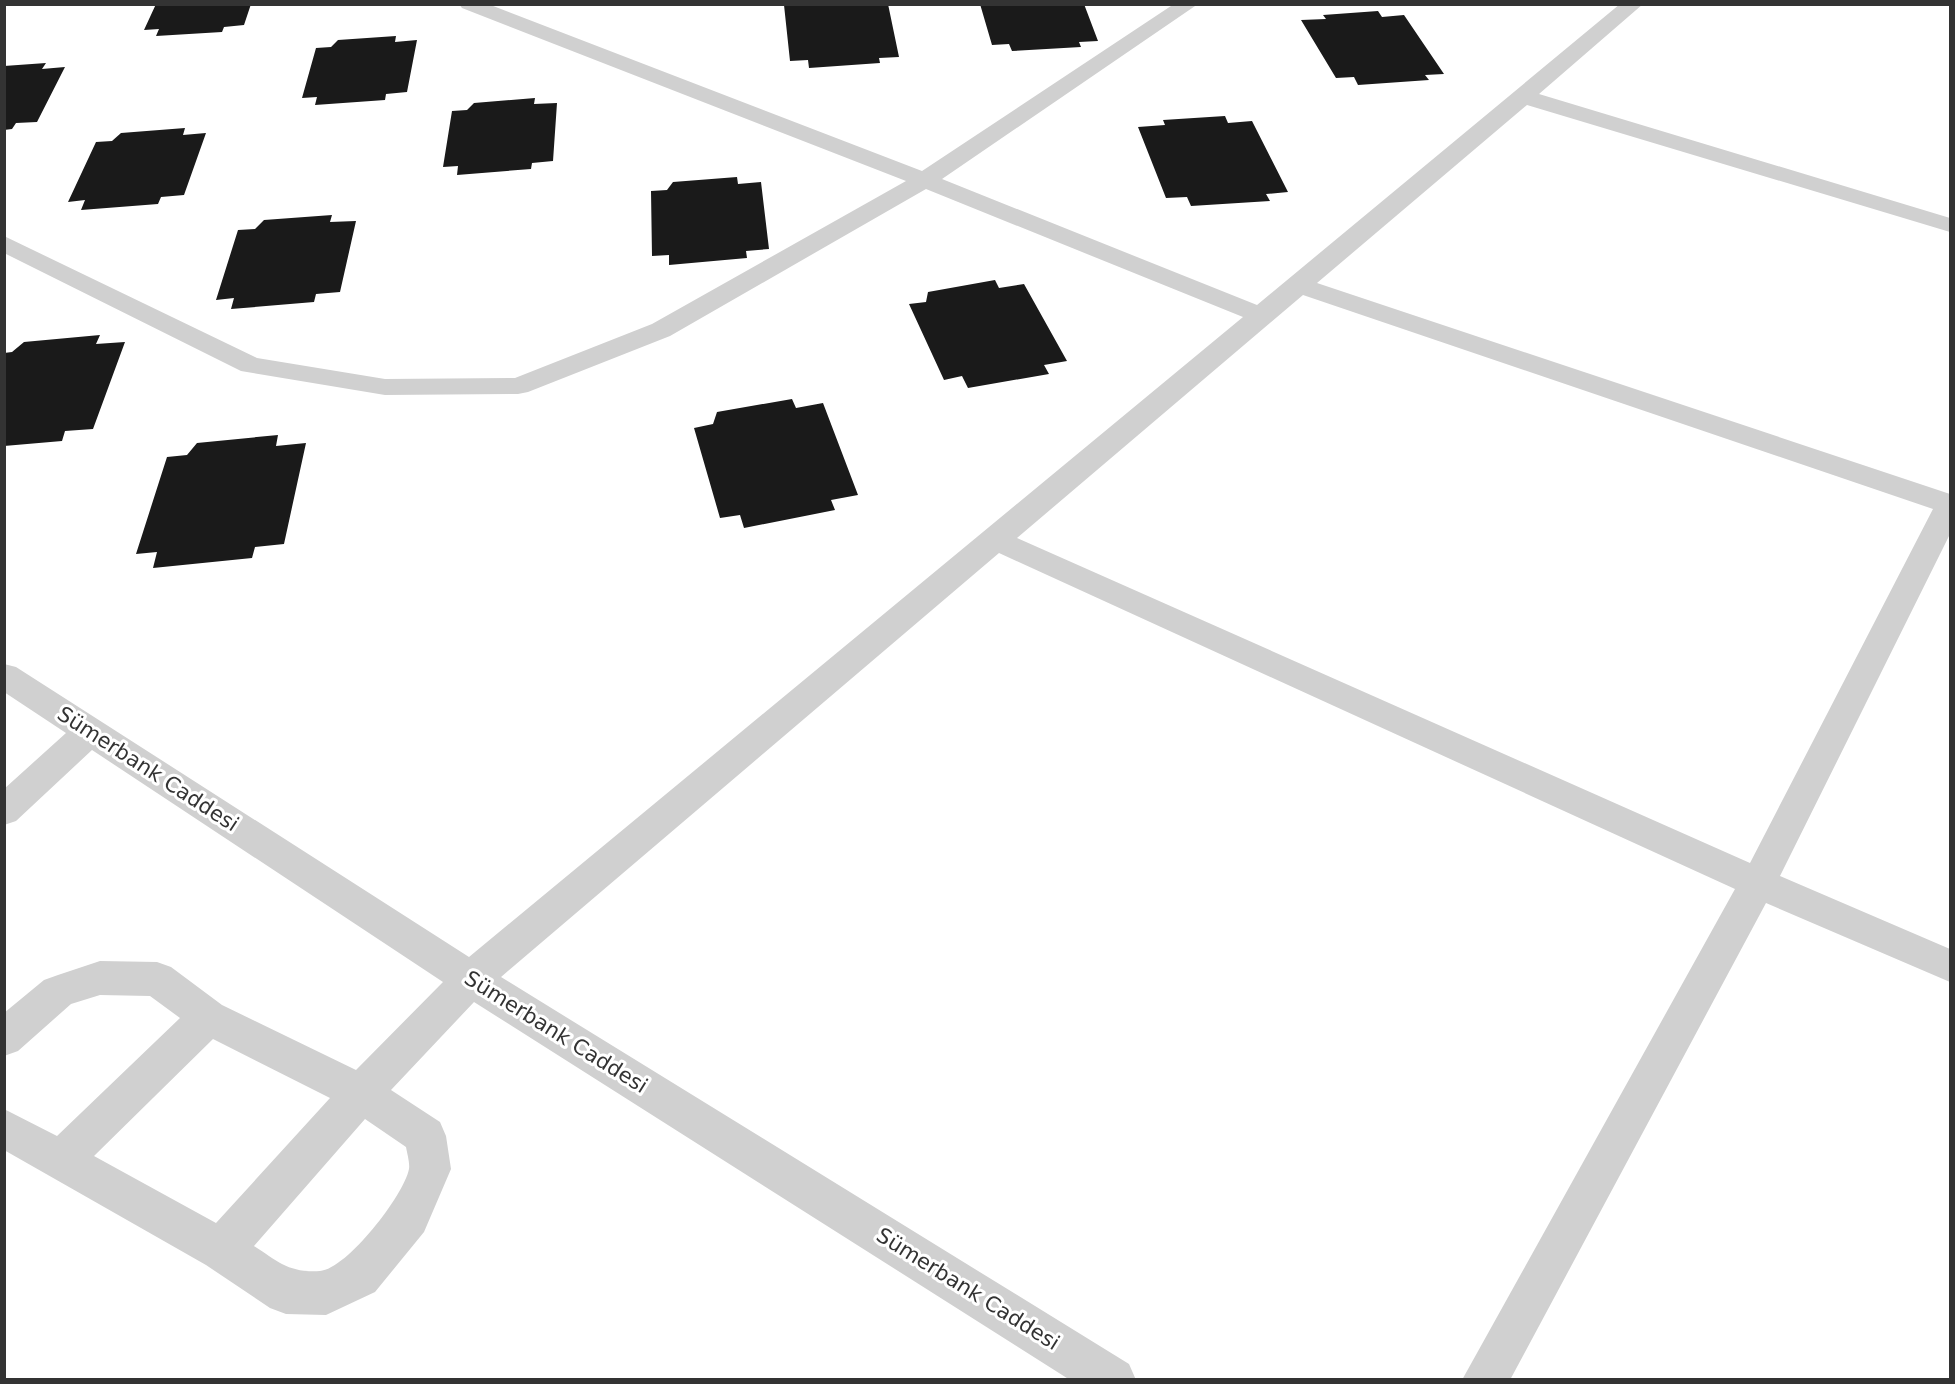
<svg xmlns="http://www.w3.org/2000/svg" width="1955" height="1384" font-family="'DejaVu Sans',sans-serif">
	<rect width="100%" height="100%" fill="#fff"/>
	<!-- building -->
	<g fill="#1a1a1a">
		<polygon points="156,4 251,4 244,25 224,27 222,32 156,36 159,29 144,30"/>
		<polygon points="888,4 899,57 879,58 880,63 809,68 808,60 790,61 784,5"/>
		<polygon points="980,4 1084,4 1098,41 1079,42 1081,47 1012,51 1009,44 992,45"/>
		<polygon points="1378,11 1382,17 1404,15 1444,74 1425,75 1429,80 1358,85 1354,77 1336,78 1301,20 1326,19 1323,15"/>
		<polygon points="396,36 395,42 417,40 407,92 386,94 385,100 315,105 317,97 302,98 316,48 331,47 338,40"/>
		<polygon points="46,63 42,69 65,67 37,122 16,123 12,129 4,130 4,66"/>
		<polygon points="535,98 534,104 557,103 553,161 532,163 531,169 457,175 458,166 443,167 452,111 467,110 474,103"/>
		<polygon points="1225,116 1228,123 1252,121 1288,192 1266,194 1270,201 1191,206 1187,197 1166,198 1138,127 1165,125 1163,120"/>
		<polygon points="185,128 183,135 206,133 184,195 161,197 158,204 81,210 85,200 68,202 96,142 112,141 121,133"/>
		<polygon points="737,177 738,184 761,182 769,249 746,251 747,258 669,265 669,255 652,256 651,191 667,190 673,182"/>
		<polygon points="332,215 330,222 356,221 340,292 316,294 314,302 231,309 234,298 216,300 238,230 255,229 264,220"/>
		<polygon points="995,280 999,288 1024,284 1067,361 1044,365 1049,374 968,388 962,376 944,380 909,304 926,302 928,292"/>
		<polygon points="100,335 96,344 125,342 93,429 65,431 62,441 4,446 4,353 12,352 24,342"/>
		<polygon points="792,399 796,408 823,403 858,495 831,500 835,510 744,528 740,515 720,518 694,428 713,424 717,412"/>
		<polygon points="278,435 276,446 306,443 284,544 255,547 252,558 153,568 157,552 136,554 167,457 187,455 197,443"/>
	</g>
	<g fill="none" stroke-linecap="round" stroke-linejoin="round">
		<!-- minor -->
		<path fill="#d0d0d0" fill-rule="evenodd" d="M459 4H488L922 171 1174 4H1198L942 179 1257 305 1620 4H1643L1539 94 1950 218V232L1527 105 1317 283 1950 494V534L1780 876 1950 949V982L1766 903 1510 1380H1462L1735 889 999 553 501 977 1129 1364 1136 1380H1070L474 1002 391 1090 440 1122 446 1136 451 1169 424 1232 375 1292 326 1315 286 1314 270 1308 206 1265 4 1150V1109L57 1136 180 1018 150 996 100 995 71 1004 18 1051 4 1056V1013L44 980 58 975 100 961 157 962 171 967 222 1005 356 1070 443 982 92 750 16 821 4 825V789L66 733 4 692V664L16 667 469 957 1243 317 926 189 670 336 528 392 518 394 385 395 241 371 4 253V236L257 358 385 379 515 378 652 324 906 181 462 8ZM1303 295 1933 509 1750 863 1017 538ZM213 1039 330 1098 216 1223 94 1156ZM365 1119 406 1147C407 1153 410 1163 409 1169 404 1195 347 1269 320 1271 289 1273 279 1262 254 1246Z"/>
	</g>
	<g text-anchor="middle" stroke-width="6" stroke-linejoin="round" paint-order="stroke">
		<!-- street labels -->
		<g font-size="21" fill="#333" stroke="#fff">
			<text transform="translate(148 769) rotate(33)" y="7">Sümerbank Caddesi</text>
			<text transform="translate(556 1032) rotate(32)" y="7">Sümerbank Caddesi</text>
			<text transform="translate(968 1289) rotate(32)" y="7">Sümerbank Caddesi</text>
		</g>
	</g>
	<!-- border -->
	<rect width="1955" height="1384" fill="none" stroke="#333333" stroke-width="12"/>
</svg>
